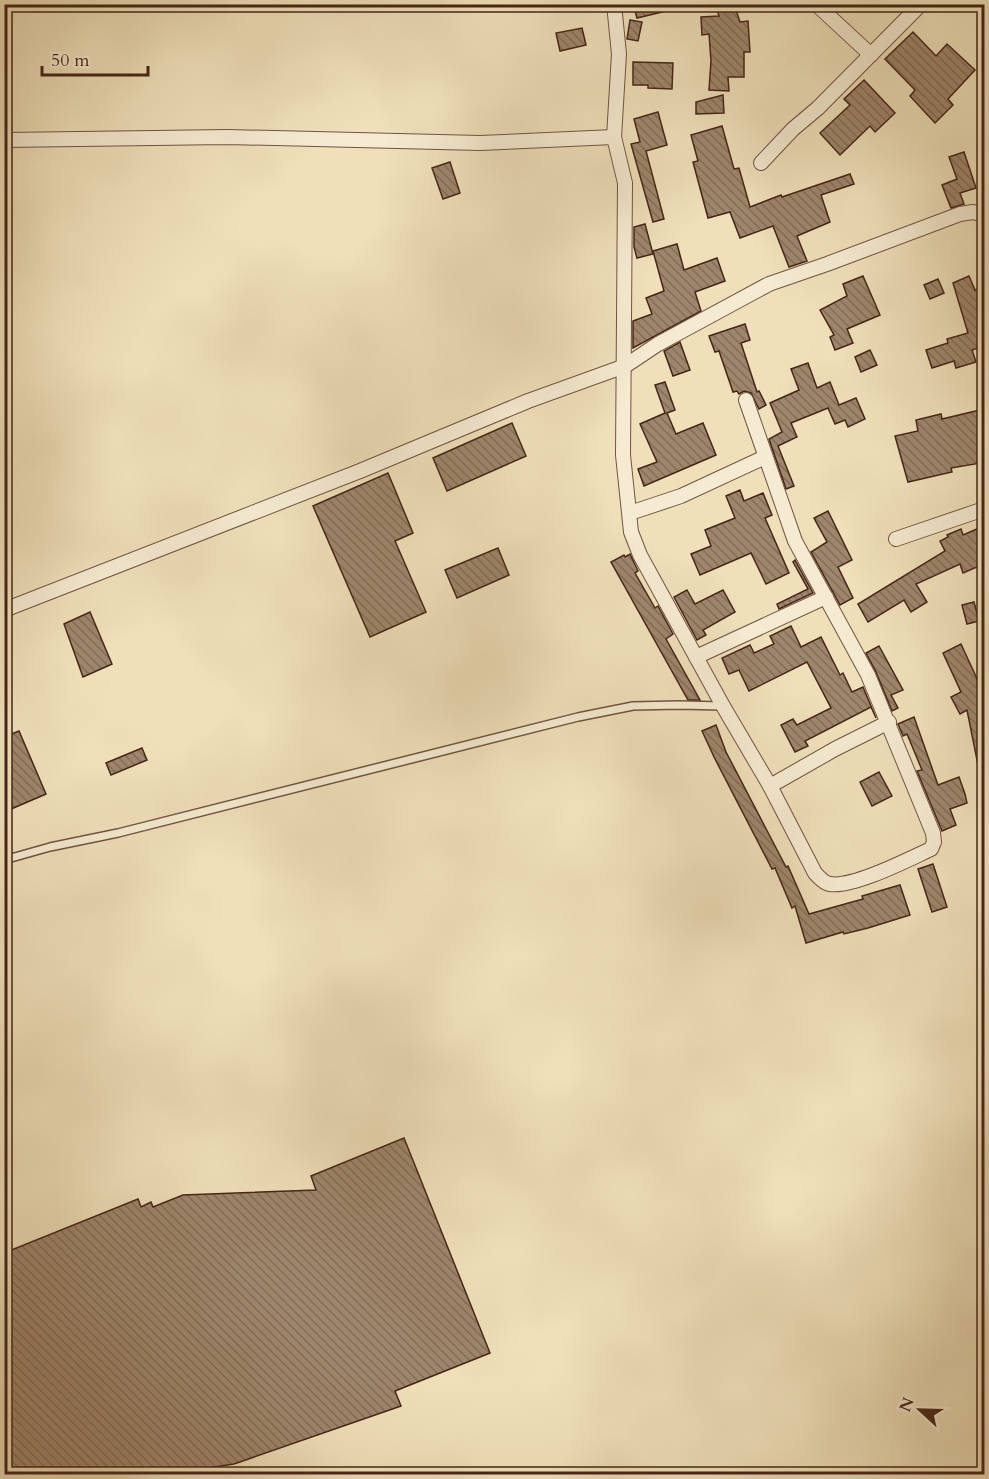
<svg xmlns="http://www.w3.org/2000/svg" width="989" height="1479" font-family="Cardo,serif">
	<defs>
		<pattern id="building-back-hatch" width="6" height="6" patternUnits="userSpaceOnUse" patternTransform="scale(1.5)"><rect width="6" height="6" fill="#9e866c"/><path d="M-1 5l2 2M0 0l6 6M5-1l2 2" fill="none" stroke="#836d58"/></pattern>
	</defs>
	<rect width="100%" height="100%" fill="#efe0ba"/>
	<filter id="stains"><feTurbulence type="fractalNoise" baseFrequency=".00333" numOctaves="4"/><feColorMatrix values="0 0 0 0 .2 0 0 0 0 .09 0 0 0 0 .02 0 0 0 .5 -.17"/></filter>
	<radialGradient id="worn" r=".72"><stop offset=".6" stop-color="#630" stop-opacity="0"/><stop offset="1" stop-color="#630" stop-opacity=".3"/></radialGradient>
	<!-- building -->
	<g fill="url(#building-back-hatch)" stroke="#462518" stroke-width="1.5">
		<polygon points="643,4 674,4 675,9 637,18 634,7"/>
		<polygon points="715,4 734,4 740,22 748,21 750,52 744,52 744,77 728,77 729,91 709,90 711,61 709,34 702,35 701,17 719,16"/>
		<polygon points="630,20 642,22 638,41 627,39"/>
		<polygon points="582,28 586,45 560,51 556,33"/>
		<polygon points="913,32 936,56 947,44 975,70 948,99 953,105 935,123 910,96 915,90 885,59"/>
		<polygon points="633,62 673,63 672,89 648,88 648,85 633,85"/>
		<polygon points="864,80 895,113 875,132 870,126 840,155 820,133 850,105 844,99"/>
		<polygon points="723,95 724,113 696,114 696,102"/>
		<polygon points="658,112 667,145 646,151 664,219 653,222 631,144 640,142 634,119"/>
		<polygon points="722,126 734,169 739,168 750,207 781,195 782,197 850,174 854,184 821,195 830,222 797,236 807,261 789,267 773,226 740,238 730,212 708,218 693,162 698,161 691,135"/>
		<polygon points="964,152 976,188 960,193 964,204 951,208 942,185 957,179 949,157"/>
		<polygon points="450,162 460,193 443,199 432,168"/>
		<polygon points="645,224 653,254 637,258 634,247 634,227"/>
		<polygon points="677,244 684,270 717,258 725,281 695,292 701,311 633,348 633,321 652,314 646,298 664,291 653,251"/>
		<polygon points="863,276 880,315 847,329 853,343 835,350 830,337 834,335 820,310 847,296 843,284"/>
		<polygon points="969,276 975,290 980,288 984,302 984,346 972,350 976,362 956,368 954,361 932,368 926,350 948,343 947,339 968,333 953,283"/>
		<polygon points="938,279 944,293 930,299 924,285"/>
		<polygon points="745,324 750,340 741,343 757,392 759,391 766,405 759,409 751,393 744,391 739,394 737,391 733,392 719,351 715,352 709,336"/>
		<polygon points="680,342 690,370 673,376 664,351"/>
		<polygon points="870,350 877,365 861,372 855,357"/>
		<polygon points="808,363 817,388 830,382 839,405 856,398 865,419 848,427 845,420 835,424 828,408 791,423 797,437 778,446 794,486 786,489 769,439 782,432 770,403 799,390 791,369"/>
		<polygon points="665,382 675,410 667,413 676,434 703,423 716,455 644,486 638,469 657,462 640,424 665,413 655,385"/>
		<polygon points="980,410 984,430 984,456 980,457 981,463 951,468 952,472 908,482 895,436 918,431 916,420 941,414 942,419"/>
		<polygon points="512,423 526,456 447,491 433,458"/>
		<polygon points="388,473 413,533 395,541 426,612 370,637 313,506"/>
		<polygon points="740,490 744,501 763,493 772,515 765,518 789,573 766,584 751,553 700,575 691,554 711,546 705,530 735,518 726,496"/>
		<polygon points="828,511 852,560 838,567 853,598 840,605 811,552 827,542 814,518"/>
		<polygon points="984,526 984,564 963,573 960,564 916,584 927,602 911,612 904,600 868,622 858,604 945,551 940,541 948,537 947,535 961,529 963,535"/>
		<polygon points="498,548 509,575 457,598 445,570"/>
		<polygon points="630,554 638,571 635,573 655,608 658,606 673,634 666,639 700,700 688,700 611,562 624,555 625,557"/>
		<polygon points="795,560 813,593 779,609 777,604 808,589 793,562"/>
		<polygon points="687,590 695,604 723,590 735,612 703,630 706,635 697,640 674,597"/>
		<polygon points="974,602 979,621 967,624 962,605"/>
		<polygon points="90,612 112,664 83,677 64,624"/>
		<polygon points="791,626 801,647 821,637 840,675 843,673 852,692 863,687 876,718 871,707 805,741 808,746 795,752 781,725 793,719 797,725 831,708 807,662 749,691 739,670 729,674 722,658 750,645 754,653 774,644 770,636"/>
		<polygon points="961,644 979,683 984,680 984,701 981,702 984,721 984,769 979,770 967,710 960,714 951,697 961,692 943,653"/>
		<polygon points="879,646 903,690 891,695 898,708 892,711 876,672 866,653"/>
		<polygon points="914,717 938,785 959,777 965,794 967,803 950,809 956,825 942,831 917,771 922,770 907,734 903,736 898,724"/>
		<polygon points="716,725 726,752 786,867 788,866 809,914 863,899 862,896 900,885 910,915 868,928 844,934 843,932 806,943 795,906 792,908 775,868 772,869 714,757 702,731"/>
		<polygon points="19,731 46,794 4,812 4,737"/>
		<polygon points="142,748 147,760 111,775 106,763"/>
		<polygon points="879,772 892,796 872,806 860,782"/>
		<polygon points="933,864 947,907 932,912 918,869"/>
		<polygon points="404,1138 490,1353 395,1391 401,1406 234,1464 168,1474 4,1474 4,1253 138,1199 141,1207 151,1202 153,1207 183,1195 316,1190 311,1176"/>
	</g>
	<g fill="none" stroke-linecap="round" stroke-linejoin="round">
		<defs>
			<polyline id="lane" points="4,860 50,847 118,833 578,717 633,706 679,705 723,706"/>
			<g id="street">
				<path d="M614 4 619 54 614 137 625 183 623 455 631 532 640 555 723 706 770 786 815 873C819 877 823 883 830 884 853 888 909 859 931 849L934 842 933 833 868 675 795 541 746 400"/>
				<polyline points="816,4 871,55"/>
				<polyline points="4,140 228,137 480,143 614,137"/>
				<polyline points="761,163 793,129 818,108 921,4"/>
				<polyline points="630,513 681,496 765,457"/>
				<polyline points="896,539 984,509"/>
				<polyline points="4,610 360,471 528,401 625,366 658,344 769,284 827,264 960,214 973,212 984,215"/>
				<polyline points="696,657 826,597"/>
				<polyline points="770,786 835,749 889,722"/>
			</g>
		</defs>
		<!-- lane casing -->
		<use href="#lane" stroke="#705440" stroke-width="10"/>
		<!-- street casing -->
		<use href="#street" stroke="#705440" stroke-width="16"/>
		<!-- lane -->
		<use href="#lane" stroke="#f5ebd2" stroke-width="7"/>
		<!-- street -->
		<use href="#street" stroke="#f5ebd2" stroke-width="14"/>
	</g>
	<!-- margin -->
	<rect width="989" height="1479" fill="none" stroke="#efe0ba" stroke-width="24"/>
	<rect x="6" y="6" width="977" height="1467" fill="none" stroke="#462518" stroke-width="3"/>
	<rect x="12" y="12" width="965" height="1455" fill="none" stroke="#462518" stroke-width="1.5"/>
	<!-- north arrow -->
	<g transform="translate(920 1410) rotate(292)" stroke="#f5ebd2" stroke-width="4.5" paint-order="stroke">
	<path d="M0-4.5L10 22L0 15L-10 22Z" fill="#462518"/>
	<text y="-9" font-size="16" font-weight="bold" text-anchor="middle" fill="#462518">N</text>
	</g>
	<!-- scale -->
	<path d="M42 66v9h106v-9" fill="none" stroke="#462518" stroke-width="3"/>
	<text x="51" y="66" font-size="18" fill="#462518" stroke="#f5ebd2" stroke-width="4.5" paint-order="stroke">50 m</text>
	<rect width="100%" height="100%" filter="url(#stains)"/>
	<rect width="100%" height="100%" fill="url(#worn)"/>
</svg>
